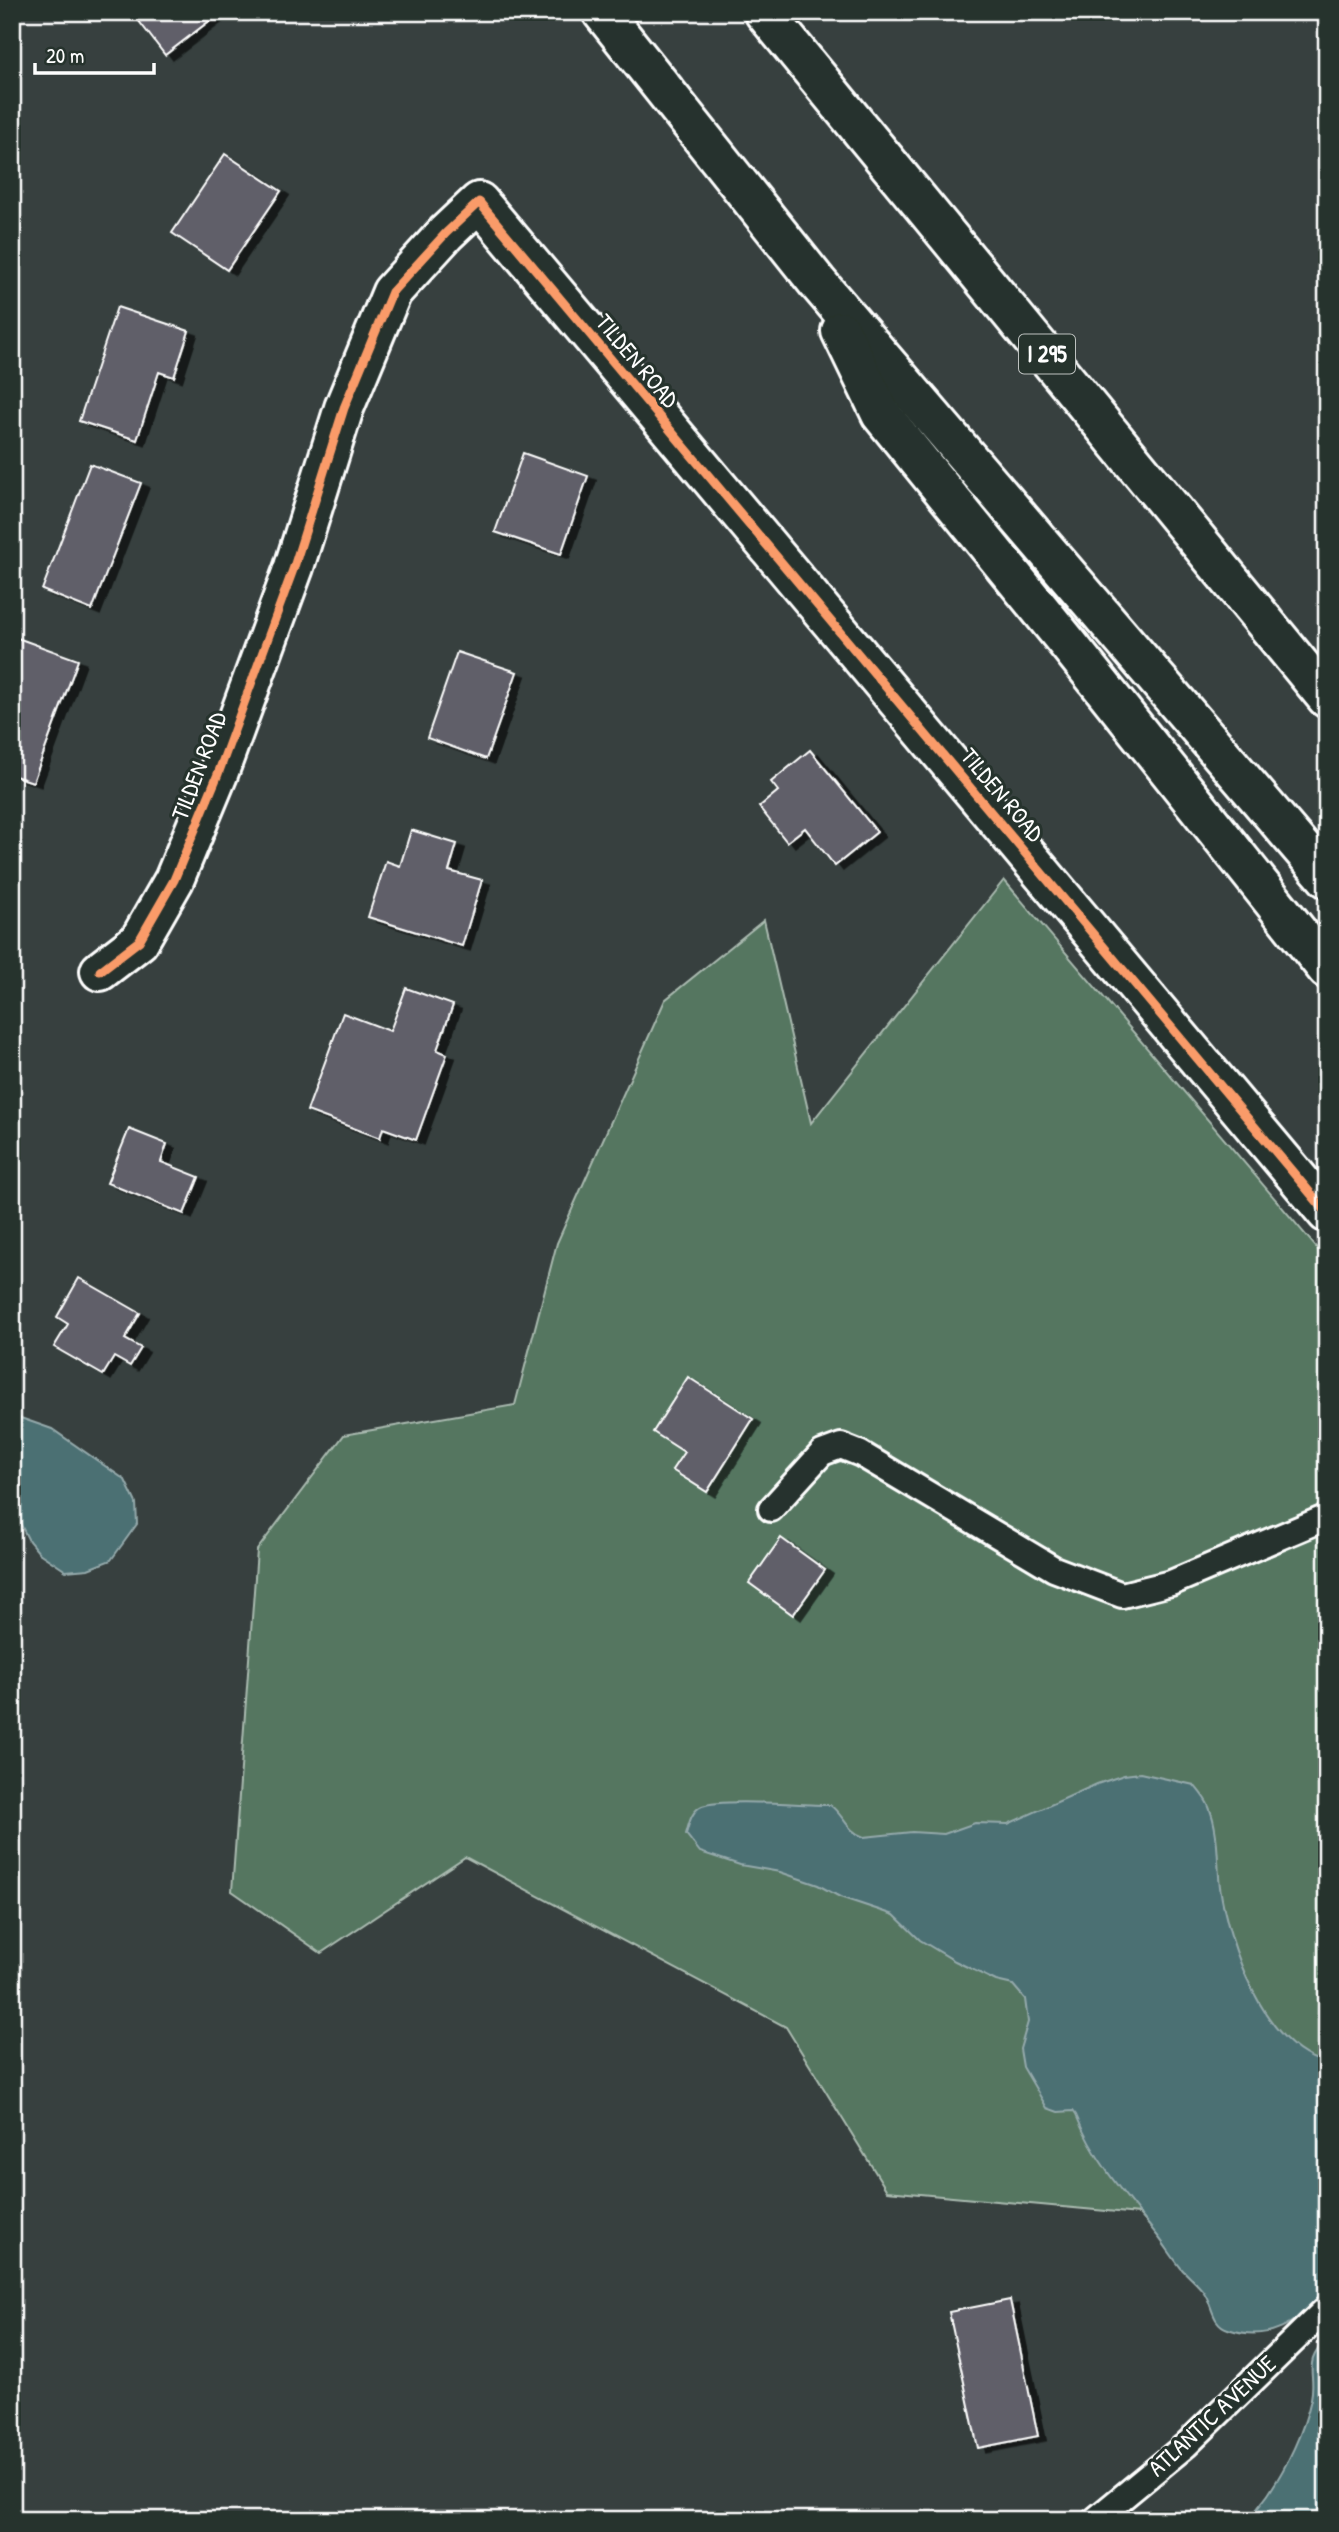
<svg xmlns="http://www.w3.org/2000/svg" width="1339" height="2532" font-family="'Patrick Hand',sans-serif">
	<defs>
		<filter id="shadow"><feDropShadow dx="8" dy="4.5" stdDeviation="0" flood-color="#0009"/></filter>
	</defs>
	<rect width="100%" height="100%" fill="#37403f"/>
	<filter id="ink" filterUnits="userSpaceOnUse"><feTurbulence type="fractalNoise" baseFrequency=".0143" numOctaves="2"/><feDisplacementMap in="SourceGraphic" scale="14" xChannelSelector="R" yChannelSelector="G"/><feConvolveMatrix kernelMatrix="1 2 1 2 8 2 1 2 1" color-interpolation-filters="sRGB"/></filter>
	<g filter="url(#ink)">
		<!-- green -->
		<polygon fill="#547661" stroke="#aabab0" stroke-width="2" points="1004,880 1327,1260 1327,2291 1243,2332 1139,2214 887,2191 786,2027 465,1857 321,1953 232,1891 257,1550 344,1435 515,1405 557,1243 665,1000 764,920 811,1123"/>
		<!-- water -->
		<g fill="#4c6f73" stroke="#94a9ab" stroke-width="2">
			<polygon points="12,1415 52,1429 125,1480 136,1503 137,1524 111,1560 88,1569 66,1571 39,1553 29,1541 12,1507"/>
			<path d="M1140 1773 1194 1785C1199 1791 1206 1799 1209 1807 1219 1831 1217 1862 1220 1887 1228 1943 1264 2049 1327 2063V2293C1297 2320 1272 2344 1228 2329 1211 2324 1213 2304 1203 2291 1197 2283 1188 2276 1181 2268 1172 2257 1165 2245 1156 2234 1126 2197 1094 2160 1076 2115L1073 2111 1058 2112 1047 2108 1023 2067 1020 2049 1028 2022 1025 1999 1013 1985 996 1981 955 1961 920 1940 894 1915 840 1897 818 1885 780 1872 740 1865 700 1852 686 1834C689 1824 691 1811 702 1806 722 1798 804 1805 830 1805 844 1815 847 1832 864 1837L912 1832 944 1834 975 1823 1008 1824 1097 1784 1124 1775Z"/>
			<path d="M1327 2339V2520H1250C1255 2510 1263 2502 1269 2493 1287 2466 1304 2431 1311 2399 1317 2371 1301 2365 1327 2339Z"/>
		</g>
		<!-- building -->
		<g fill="#605e69" stroke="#fff" stroke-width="2" filter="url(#shadow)">
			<polygon points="140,12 221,12 165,55 135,16"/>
			<polygon points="225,154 281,191 227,270 172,233"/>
			<polygon points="117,307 189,331 174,377 159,372 137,440 79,421"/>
			<polygon points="523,453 588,476 561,554 495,532"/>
			<polygon points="90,464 141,483 92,610 42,590"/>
			<polygon points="12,636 78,660 33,782 12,775"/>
			<polygon points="457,652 517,672 486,759 427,738"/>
			<polygon points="810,750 877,832 835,866 805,828 787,842 759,807 778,791 771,782"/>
			<polygon points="411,830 457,844 449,871 482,880 462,946 368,917 386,861 400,866"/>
			<polygon points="406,988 453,1005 437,1050 447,1054 416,1140 383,1128 380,1138 307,1111 343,1013 390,1031"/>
			<polygon points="129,1129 167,1144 161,1162 199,1177 184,1214 107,1183"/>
			<polygon points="79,1278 140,1313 125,1339 141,1348 130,1366 114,1357 103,1375 54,1347 68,1324 57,1317"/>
			<polygon points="688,1377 753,1419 707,1492 672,1470 684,1452 653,1432"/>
			<polygon points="781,1538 825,1570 793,1615 749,1583"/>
			<polygon points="1010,2300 1038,2436 978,2448 949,2312"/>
		</g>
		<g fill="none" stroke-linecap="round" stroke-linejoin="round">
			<defs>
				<g id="service">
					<polyline points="771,1509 822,1453 841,1446 861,1454 1054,1569 1122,1595 1171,1583 1327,1517"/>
					<polyline points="1095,2520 1186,2445 1327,2308"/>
				</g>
				<polyline id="minor" points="100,971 139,941 174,880 218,774 294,567 344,408 392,292 446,233 479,202 1327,1213"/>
				<g id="motorway">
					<polyline points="602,12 817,282 1327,878"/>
					<polyline points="764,12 1327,698"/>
					<polyline points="841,331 881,414 1065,640 1327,969"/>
				</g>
			</defs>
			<!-- service casing -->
			<use href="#service" stroke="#fff" stroke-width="30"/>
			<!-- minor casing -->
			<use href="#minor" stroke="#fff" stroke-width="44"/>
			<!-- motorway casing -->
			<use href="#motorway" stroke="#fff" stroke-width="44"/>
			<!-- service -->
			<use href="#service" stroke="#26332d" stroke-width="24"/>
			<!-- minor -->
			<use href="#minor" stroke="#26332d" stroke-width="38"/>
			<!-- motorway -->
			<use href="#motorway" stroke="#26332d" stroke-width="38"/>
			<defs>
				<polyline id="cycleway" points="100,971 139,941 174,880 218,774 294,567 344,408 392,292 446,233 479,202 1327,1213"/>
			</defs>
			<!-- cycleway casing -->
			<use href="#cycleway" stroke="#26332d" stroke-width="13"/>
			<!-- cycleway -->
			<use href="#cycleway" stroke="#fa9b69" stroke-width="9"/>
		</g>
	</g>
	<g text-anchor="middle" stroke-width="6" stroke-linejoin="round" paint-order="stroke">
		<!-- shield labels -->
		<rect fill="#26332d" stroke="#bec2c0" stroke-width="2" x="1019" y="334.5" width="56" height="39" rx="5"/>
		<g font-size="23" font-weight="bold" fill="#fff">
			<text x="1047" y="362">I 295</text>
		</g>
		<!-- street labels -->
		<g font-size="24" fill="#fff" stroke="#26332d">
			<text transform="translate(637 361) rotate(50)" y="8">TILDEN ROAD</text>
			<text transform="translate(199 766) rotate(-69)" y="8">TILDEN ROAD</text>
			<text transform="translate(1002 795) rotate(50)" y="8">TILDEN ROAD</text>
			<text transform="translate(1212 2416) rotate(-43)" y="8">ATLANTIC AVENUE</text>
		</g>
	</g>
	<!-- margin -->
	<rect width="1339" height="2532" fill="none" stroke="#26332d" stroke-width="42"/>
	<rect x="21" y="21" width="1297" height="2490" fill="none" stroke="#fff" stroke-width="2.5" filter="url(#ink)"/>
	<!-- scale -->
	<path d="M35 63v10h119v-10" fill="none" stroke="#ffffff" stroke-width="3.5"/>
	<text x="46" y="63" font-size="21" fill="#ffffff" stroke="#26332d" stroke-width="5" paint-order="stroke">20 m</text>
</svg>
